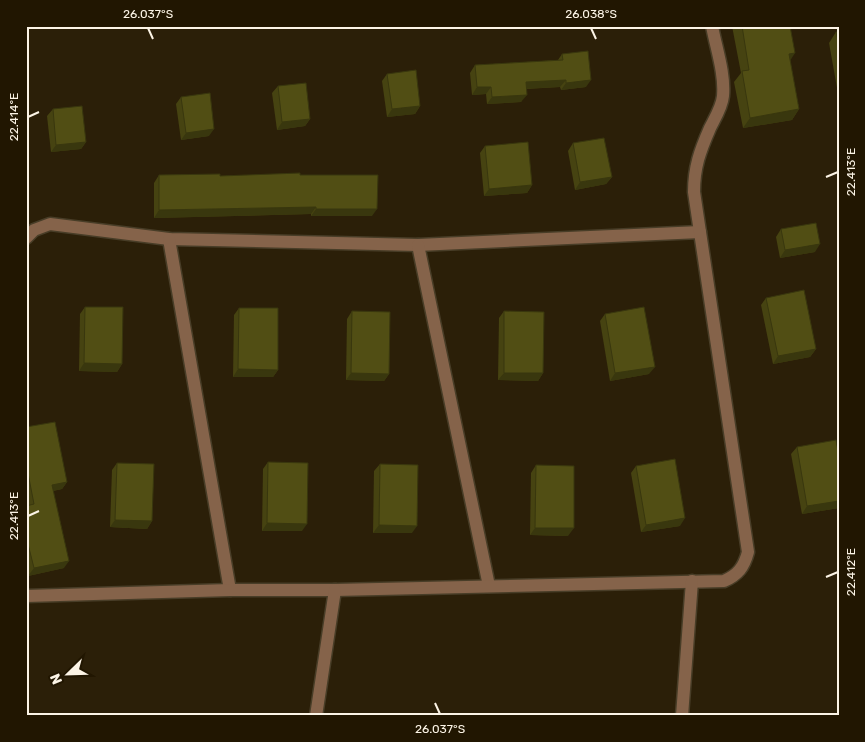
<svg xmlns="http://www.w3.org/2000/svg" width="865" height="742" font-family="Rubik,sans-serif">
	<rect width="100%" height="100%" fill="#2b1f08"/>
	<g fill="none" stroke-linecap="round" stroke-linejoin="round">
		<defs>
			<g id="minor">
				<polyline points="26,238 34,230 50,224 169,239 418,245 700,232"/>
				<polyline points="169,239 230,590"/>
				<polyline points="418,245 489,586"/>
				<path d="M26 596 230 590H335L724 581C738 575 744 567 748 552L694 192C694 167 700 151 710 128 715 118 722 107 723 96 725 73 716 48 712 26"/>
				<polyline points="316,716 335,590"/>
				<polyline points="682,716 692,581"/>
			</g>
		</defs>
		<!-- minor casing -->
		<use href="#minor" stroke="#483d27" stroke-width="15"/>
		<!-- minor -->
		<use href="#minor" stroke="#85634a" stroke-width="12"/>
	</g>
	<!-- wall -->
	<g fill="#464311">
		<polygon points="732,26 790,26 790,60 799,109 792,120 743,128 734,82 741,73"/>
		<polygon points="836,32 839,32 839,99 829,43"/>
		<polygon points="562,54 586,87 561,90 560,87 526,89 521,102 487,104 486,94 472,95 470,73 475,65 558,60"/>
		<polygon points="387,74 420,106 415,114 387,117 382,81"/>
		<polygon points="278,86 310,119 305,126 277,130 272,93"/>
		<polygon points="181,97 209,136 181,140 176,104"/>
		<polygon points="53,109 86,142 81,149 51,152 47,116"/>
		<polygon points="573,143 612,177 606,184 575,190 568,151"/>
		<polygon points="485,146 532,185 527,193 484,196 480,153"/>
		<polygon points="159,175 220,176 300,175 372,216 311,216 311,214 154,218 154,183"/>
		<polygon points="781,229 815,252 780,258 776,237"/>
		<polygon points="766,298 816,349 810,357 773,364 761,305"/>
		<polygon points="85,307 122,364 117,372 79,371 80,314"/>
		<polygon points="239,308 278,370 273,377 233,377 234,315"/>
		<polygon points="352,311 389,374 384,381 346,380 347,319"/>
		<polygon points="504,311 543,373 538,381 498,380 499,318"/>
		<polygon points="605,314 649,374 610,381 600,321"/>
		<polygon points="26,427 67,482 62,489 53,491 64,568 28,576 26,566 26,506 28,506 26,497"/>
		<polygon points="797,447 839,508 802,514 791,454"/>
		<polygon points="268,462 302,531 262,531 263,469"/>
		<polygon points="117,463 152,521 147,529 110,527 112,470"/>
		<polygon points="380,464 412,533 373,533 374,471"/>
		<polygon points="536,465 568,536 530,535 531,473"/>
		<polygon points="636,466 680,526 641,532 631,473"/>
	</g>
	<!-- shaded-wall -->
	<g fill="#39370e">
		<polygon points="795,53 788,64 789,54"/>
		<polygon points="566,80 560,87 520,89 526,82"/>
		<polygon points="591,80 586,87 561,90 566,83"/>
		<polygon points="477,87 491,87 486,94 472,95"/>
		<polygon points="527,95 521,102 487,104 492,97"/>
		<polygon points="420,106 415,114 387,117 392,109"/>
		<polygon points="799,109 792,120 743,128 750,118"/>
		<polygon points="310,119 305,126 277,130 282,122"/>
		<polygon points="214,129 209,136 181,140 186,133"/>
		<polygon points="86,142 81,149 51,152 56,145"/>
		<polygon points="612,177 606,184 575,190 580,182"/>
		<polygon points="532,185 527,193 484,196 489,189"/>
		<polygon points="316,207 311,214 154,218 159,210"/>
		<polygon points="316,209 377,209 372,216 311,216"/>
		<polygon points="820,244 815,252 780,258 785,250"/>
		<polygon points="816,349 810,357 773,364 778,356"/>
		<polygon points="84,363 122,364 117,372 79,371"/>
		<polygon points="655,367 649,374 610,381 615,373"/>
		<polygon points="238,369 278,370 273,377 233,377"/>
		<polygon points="351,373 389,374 384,381 346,380"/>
		<polygon points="504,373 543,373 538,381 498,380"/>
		<polygon points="67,482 62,489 47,492 52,485"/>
		<polygon points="839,501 839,508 802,514 807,506"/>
		<polygon points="685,518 680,526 641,532 646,525"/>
		<polygon points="115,520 152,521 147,529 110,527"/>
		<polygon points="267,523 307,524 302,531 262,531"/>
		<polygon points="379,525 417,526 412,533 373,533"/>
		<polygon points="535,528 574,528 568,536 530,535"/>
		<polygon points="69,561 64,568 28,576 34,568"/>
	</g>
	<!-- building -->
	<g fill="#514e14" stroke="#39370e">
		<polygon points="742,26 790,26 795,53 789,54 799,109 750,118 742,71 749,70"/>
		<polygon points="836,32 839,32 839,46"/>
		<polygon points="588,51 591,80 566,83 566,80 526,82 527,95 492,97 491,87 477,87 475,65 563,60 562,54"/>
		<polygon points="416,70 420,106 392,109 387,74"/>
		<polygon points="306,83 310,119 282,122 278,86"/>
		<polygon points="210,93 214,129 186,133 181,97"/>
		<polygon points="82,106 86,142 56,145 53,109"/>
		<polygon points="604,138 612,177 580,182 573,143"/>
		<polygon points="528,142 532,185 489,189 485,146"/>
		<polygon points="300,173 300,175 378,175 377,209 316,209 316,207 159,210 159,175 220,174 220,176"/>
		<polygon points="816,223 820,244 785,250 781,229"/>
		<polygon points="804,290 816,349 778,356 766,298"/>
		<polygon points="85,307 123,307 122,364 84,363"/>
		<polygon points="644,307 655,367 615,373 605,314"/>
		<polygon points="239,308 278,308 278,370 238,369"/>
		<polygon points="352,311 390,312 389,374 351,373"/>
		<polygon points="504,311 544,312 543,373 504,373"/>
		<polygon points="55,422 67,482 52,485 69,561 34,568 26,536 26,506 34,504 26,463 26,427"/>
		<polygon points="836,440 839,458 839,501 807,506 797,447"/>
		<polygon points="675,459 685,518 646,525 636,466"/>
		<polygon points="268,462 308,463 307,524 267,523"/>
		<polygon points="117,463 154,464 152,521 115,520"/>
		<polygon points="380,464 418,465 417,526 379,525"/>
		<polygon points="536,465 574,466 574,528 535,528"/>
	</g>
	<!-- ticks -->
	<path fill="none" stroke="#fcf4e6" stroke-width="2" d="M148 28 153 39M591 28 596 39M28 117 39 112M826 177 838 172M28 516 39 511M826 577 838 572M435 703 440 714"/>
	<!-- border -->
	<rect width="865" height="742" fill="none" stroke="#211601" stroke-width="55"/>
	<!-- north arrow -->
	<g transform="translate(68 674) rotate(247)" stroke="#211601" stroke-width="4" paint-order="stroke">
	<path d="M0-4L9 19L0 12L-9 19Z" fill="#fcf4e6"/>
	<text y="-8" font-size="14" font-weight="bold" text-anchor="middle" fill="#fcf4e6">N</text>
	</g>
	<rect x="28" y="28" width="810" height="686" fill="none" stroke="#fcf4e6" stroke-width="2"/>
	<g font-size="12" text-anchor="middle" fill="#fcf4e6">
		<text x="148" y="18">26.037°S</text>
		<text x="591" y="18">26.038°S</text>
		<text transform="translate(14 117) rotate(-90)" y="4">22.414°E</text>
		<text transform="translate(851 172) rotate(-90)" y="4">22.413°E</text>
		<text transform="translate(14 516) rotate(-90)" y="4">22.413°E</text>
		<text transform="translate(851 572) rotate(-90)" y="4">22.412°E</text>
		<text x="440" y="733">26.037°S</text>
	</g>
</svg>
